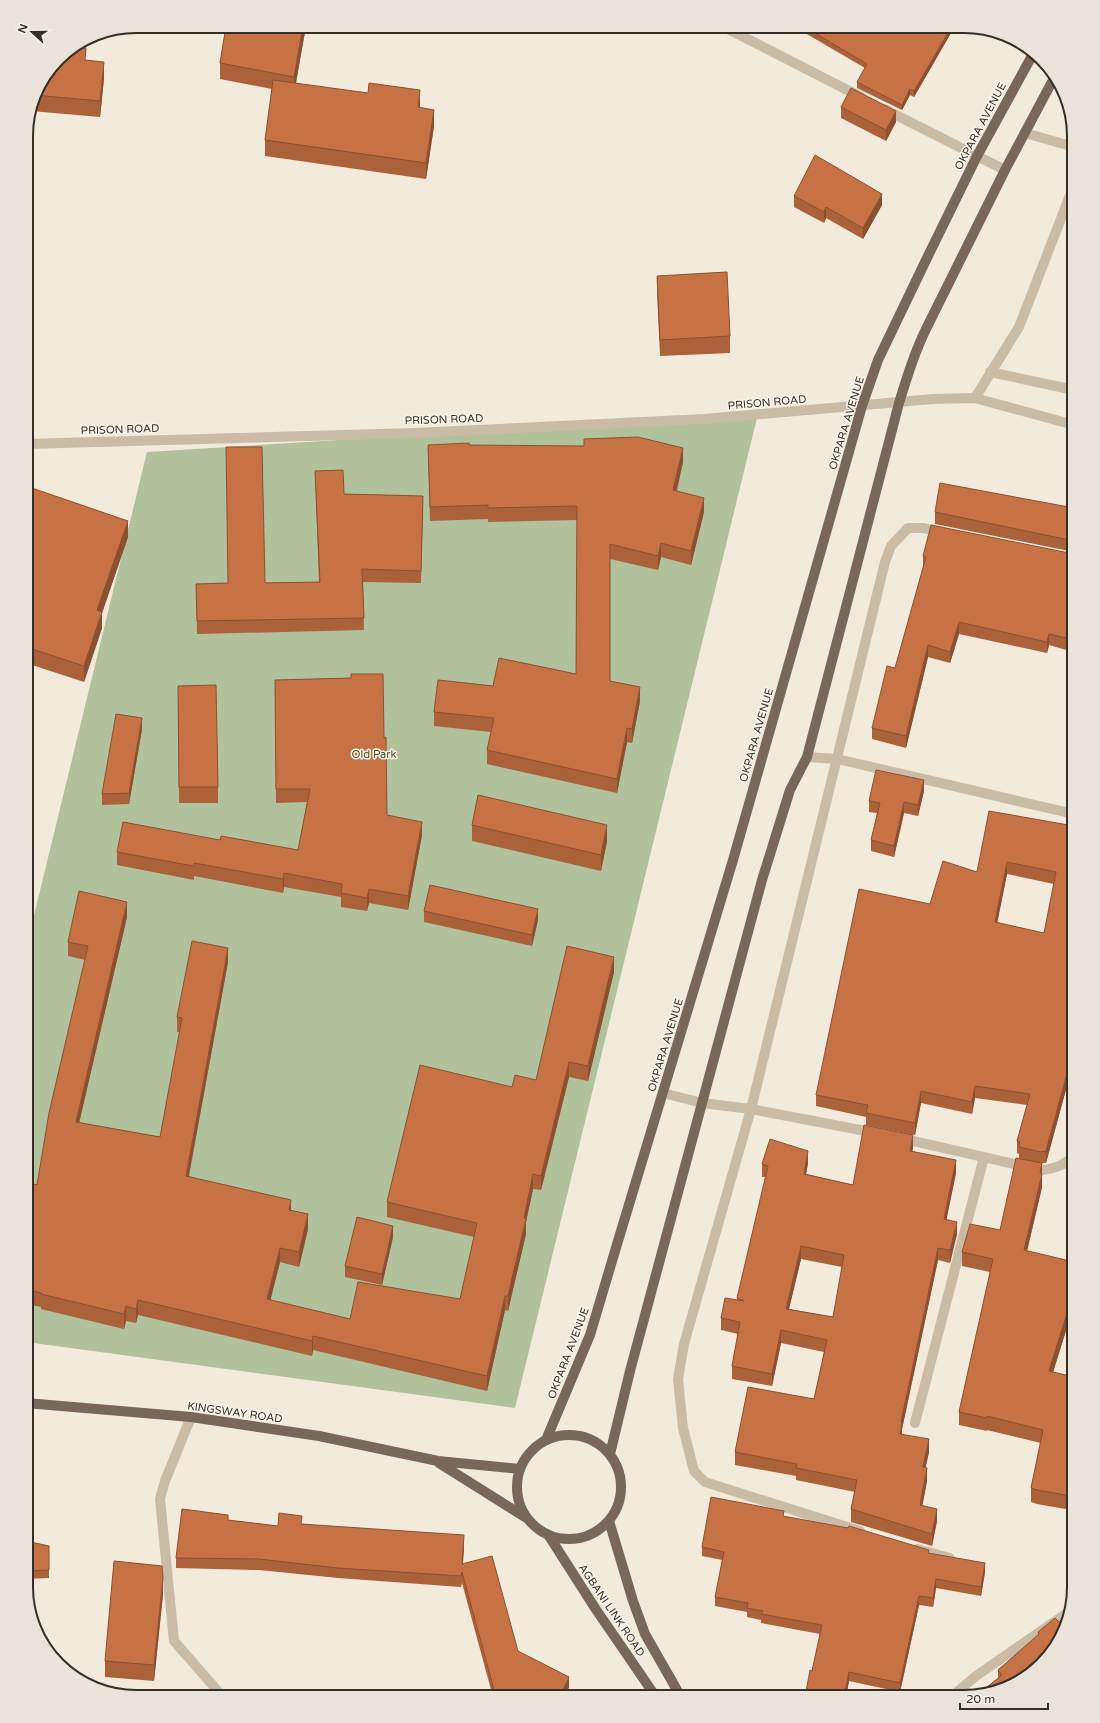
<svg xmlns="http://www.w3.org/2000/svg" width="1100" height="1723" font-family="'Varela Round',sans-serif">
	<rect width="100%" height="100%" fill="#f2eadb"/>
	<!-- green -->
	<polygon fill="#b0c19b" points="758,414 515,1408 26,1342 26,948 147,452"/>
	<g fill="none" stroke-linecap="round" stroke-linejoin="round">
		<!-- minor -->
		<g stroke="#cabba7" stroke-width="10">
			<polyline points="722,26 861,97"/>
			<polyline points="884,109 1005,170"/>
			<polyline points="1025,133 1074,147"/>
			<polyline points="990,372 1074,390"/>
			<polyline points="975,398 1019,327 1074,185"/>
			<polyline points="26,444 415,433 704,419 933,399 975,398 1074,425"/>
			<polyline points="807,757 837,759 1074,814"/>
			<polyline points="663,1093 702,1103 751,1109 876,1133"/>
			<path d="M900 1138 1041 1170C1055 1169 1064 1165 1074 1156"/>
			<polyline points="191,1417 165,1481 160,1499 174,1641 223,1697"/>
			<polyline points="915,1423 984,1157"/>
			<polyline points="860,1531 705,1482 694,1471 683,1428 678,1379 684,1344 751,1109 885,562 891,546 908,528 923,528 943,532"/>
			<polyline points="917,1549 950,1558"/>
			<polyline points="951,1697 976,1676 1067,1613"/>
		</g>
		<!-- major -->
		<g stroke="#796759" stroke-width="10">
			<polyline points="26,1403 191,1417 319,1436 438,1461 520,1469"/>
			<circle cx="569" cy="1487" r="52"/>
			<polyline points="546,1440 590,1335 618,1241 733,860 862,406 878,360 927,258 977,156 1033,54"/>
			<path d="M610 1454 630 1371 762 880 790 790 807 757 899 403C907 377 915 351 927 327L1005 170 1054 78"/>
			<polyline points="439,1463 525,1517"/>
			<polyline points="609,1521 633,1601 645,1634 681,1697"/>
			<polyline points="549,1536 595,1608 656,1697"/>
		</g>
	</g>
	<!-- wall -->
	<g fill="#ab623b" fill-rule="evenodd">
		<polygon points="226,26 306,26 296,83 420,107 434,126 426,179 265,156 265,140 272,89 220,79 220,63"/>
		<polygon points="793,26 955,26 914,97 910,95 902,110 857,88 857,82 865,68"/>
		<polygon points="86,60 104,78 100,117 31,111 34,94"/>
		<polygon points="841,107 896,122 886,141 841,118"/>
		<polygon points="794,196 882,205 863,239 826,218 824,223 794,207"/>
		<polygon points="657,276 730,336 730,353 660,356 657,292"/>
		<polygon points="428,445 469,445 683,462 677,491 704,512 691,565 661,557 658,570 610,559 610,681 640,701 632,743 627,742 617,793 487,764 487,750 491,732 434,726 434,712 493,686 576,674 577,520 488,522 488,519 430,521"/>
		<polygon points="315,471 344,494 423,508 421,583 363,582 364,630 197,634 196,584 319,582"/>
		<polygon points="26,486 128,537 102,613 102,628 84,682 26,663"/>
		<polygon points="1074,508 1074,552 935,524 935,512"/>
		<polygon points="1074,554 1074,624 1072,623 1066,650 1049,645 1047,653 959,634 950,663 928,657 906,748 872,739 872,728 895,668 923,568 923,556"/>
		<polygon points="275,680 384,738 387,815 422,835 408,910 369,903 367,911 341,907 341,897 284,887 283,893 194,876 194,880 117,865 117,852 220,840 298,850 307,802 276,803"/>
		<polygon points="178,702 218,787 218,803 179,803"/>
		<polygon points="142,729 129,804 102,805 102,794"/>
		<polygon points="924,791 918,816 904,813 894,857 871,851 871,840 877,813 869,812 869,801"/>
		<polygon points="472,825 607,841 601,871 472,841"/>
		<path d="M1074 826V1060L1046 1163H1042V1187L1027 1251 1074 1262V1305L1053 1372 1074 1377V1494L1071 1510 1037 1504 1031 1502V1488L1041 1443 987 1430V1431L959 1425V1412L990 1272 962 1266V1252L1000 1230 1019 1158V1154L1017 1153V1141L1027 1105 975 1098 972 1114 921 1103 915 1135 866 1125V1117L816 1106V1095L930 904 977 872ZM1007 874 1054 884 1044 933 997 923Z"/>
		<polygon points="424,911 538,920 532,946 424,922"/>
		<polygon points="127,917 79,1123 160,1137 180,1032 177,1032 177,1017 228,962 189,1176 291,1211 308,1229 299,1267 280,1262 270,1300 350,1319 460,1299 474,1237 387,1217 387,1202 512,1087 536,1080 614,972 588,1081 569,1077 541,1190 533,1189 526,1222 526,1234 513,1289 508,1311 505,1310 487,1391 313,1350 312,1356 138,1315 136,1323 126,1321 124,1329 41,1309 41,1307 26,1304 26,1182 37,1185 85,960 68,956 68,942"/>
		<path d="M913 1148 912 1151 956 1173 946 1220 957 1234 950 1263 938 1260 902 1429V1434L929 1452 925 1468 927 1481 922 1506 937 1521 932 1546 851 1522V1509L855 1492 796 1480V1476L735 1465V1452L814 1399 824 1352 781 1343 772 1386 732 1379V1366L738 1334 721 1330V1318L737 1300 766 1177H762V1164L808 1163 806 1174 853 1185ZM801 1259 842 1267 833 1317 789 1309Z"/>
		<polygon points="393,1237 382,1285 345,1277 345,1266"/>
		<polygon points="784,1516 929,1553 985,1572 981,1596 936,1588 933,1607 919,1605 900,1692 849,1681 846,1697 805,1697 812,1671 820,1634 761,1623 761,1620 747,1617 747,1612 715,1606 715,1597 722,1560 702,1556 702,1547"/>
		<polygon points="228,1520 278,1526 302,1524 464,1546 463,1564 518,1651 569,1687 567,1692 575,1697 493,1697 462,1583 461,1587 338,1578 259,1570 176,1568 176,1558"/>
		<polygon points="26,1541 49,1546 49,1578 26,1579"/>
		<polygon points="163,1594 154,1681 105,1677 105,1661"/>
		<polygon points="1059,1622 1013,1686 981,1693 981,1692 998,1678 998,1670 1038,1635 1038,1632"/>
	</g>
	<!-- shaded-wall -->
	<g fill="#8b5030">
		<polygon points="303,26 306,26 294,93 294,77"/>
		<polygon points="952,26 955,26 914,97 914,91"/>
		<polygon points="104,62 104,78 100,117 100,101"/>
		<polygon points="910,89 910,95 902,110 902,105"/>
		<polygon points="420,90 420,106 418,123 418,107"/>
		<polygon points="434,110 434,126 426,179 426,163"/>
		<polygon points="896,111 896,122 886,141 886,130"/>
		<polygon points="882,194 882,205 863,239 863,228"/>
		<polygon points="826,207 826,218 824,223 824,212"/>
		<polygon points="683,448 683,462 673,504 673,490"/>
		<polygon points="704,498 704,512 691,565 691,551"/>
		<polygon points="128,521 128,537 102,613 102,628 84,682 84,666 97,610"/>
		<polygon points="661,543 661,557 658,570 658,556"/>
		<polygon points="1072,612 1072,623 1066,650 1066,638"/>
		<polygon points="959,622 959,634 950,663 950,652"/>
		<polygon points="1049,634 1049,645 1047,653 1047,642"/>
		<polygon points="928,645 928,657 906,748 906,736"/>
		<polygon points="640,687 640,701 632,743 632,729"/>
		<polygon points="142,718 142,729 129,804 129,793"/>
		<polygon points="627,728 627,742 617,793 617,779"/>
		<polygon points="924,780 924,791 918,816 918,805"/>
		<polygon points="904,802 904,813 894,857 894,846"/>
		<polygon points="422,822 422,835 408,910 408,896"/>
		<polygon points="607,825 607,841 601,871 601,855"/>
		<polygon points="1007,862 1007,874 995,934 995,922"/>
		<polygon points="284,873 284,887 283,893 283,879"/>
		<polygon points="369,889 369,903 367,911 367,898"/>
		<polygon points="127,902 127,917 76,1136 76,1122"/>
		<polygon points="538,909 538,920 532,946 532,935"/>
		<polygon points="228,948 228,962 186,1190 186,1176"/>
		<polygon points="614,957 614,972 588,1081 588,1066"/>
		<polygon points="1074,1048 1074,1060 1046,1163 1046,1151"/>
		<polygon points="569,1062 569,1077 541,1190 541,1176"/>
		<polygon points="975,1086 975,1098 972,1114 972,1102"/>
		<polygon points="921,1091 921,1103 915,1135 915,1123"/>
		<polygon points="913,1135 913,1148 910,1163 910,1151"/>
		<polygon points="808,1151 808,1163 804,1186 804,1174"/>
		<polygon points="956,1160 956,1173 944,1232 944,1219"/>
		<polygon points="1042,1163 1042,1187 1024,1264 1024,1250 1040,1173"/>
		<polygon points="533,1174 533,1189 526,1222 526,1234 508,1311 508,1296"/>
		<polygon points="291,1200 291,1215 289,1210"/>
		<polygon points="308,1214 308,1229 299,1267 299,1252"/>
		<polygon points="957,1222 957,1234 950,1263 950,1250"/>
		<polygon points="393,1226 393,1237 382,1285 382,1274"/>
		<polygon points="801,1246 801,1259 786,1321 786,1309"/>
		<polygon points="280,1248 280,1262 267,1314 267,1299"/>
		<polygon points="938,1248 938,1260 902,1429 902,1435 900,1434 901,1422"/>
		<polygon points="1074,1291 1074,1305 1049,1385 1049,1371"/>
		<polygon points="505,1296 505,1310 487,1391 487,1376"/>
		<polygon points="138,1300 138,1315 136,1323 136,1309"/>
		<polygon points="126,1306 126,1321 124,1329 124,1314"/>
		<polygon points="781,1330 781,1343 772,1386 772,1374"/>
		<polygon points="313,1336 313,1350 312,1356 312,1341"/>
		<polygon points="929,1439 929,1452 923,1480 923,1467"/>
		<polygon points="927,1468 927,1481 920,1518 920,1505"/>
		<polygon points="1074,1481 1074,1494 1071,1510 1071,1496"/>
		<polygon points="937,1509 937,1521 932,1546 932,1534"/>
		<polygon points="464,1535 464,1546 462,1575 462,1564"/>
		<polygon points="985,1563 985,1572 981,1596 981,1587"/>
		<polygon points="163,1578 163,1594 154,1681 154,1665"/>
		<polygon points="936,1579 936,1588 933,1607 933,1598"/>
		<polygon points="919,1596 919,1605 900,1692 900,1683"/>
		<polygon points="849,1672 849,1681 846,1697 844,1697"/>
		<polygon points="569,1677 569,1687 564,1697 563,1690"/>
	</g>
	<!-- building -->
	<g fill="#c77245" stroke="#8b5030" fill-rule="evenodd">
		<polygon points="226,26 303,26 294,77 220,63"/>
		<polygon points="803,26 952,26 914,91 910,89 902,105 857,82 867,64"/>
		<polygon points="75,47 86,48 85,60 104,62 100,101 34,95 58,58"/>
		<polygon points="273,80 368,93 369,83 420,90 418,107 434,110 426,163 265,140"/>
		<polygon points="851,88 896,111 886,130 841,107"/>
		<polygon points="815,155 882,194 863,228 826,207 824,212 794,196"/>
		<polygon points="727,272 730,336 660,340 657,276"/>
		<polygon points="638,437 683,448 673,490 704,498 691,551 661,543 658,556 610,544 610,681 640,687 632,729 627,728 617,779 487,750 494,718 434,712 438,680 493,686 499,658 576,674 577,506 488,508 488,505 430,507 428,445 469,443 469,445 584,446 584,439"/>
		<polygon points="226,447 262,447 265,583 320,582 315,471 343,470 344,494 423,496 421,571 362,569 364,618 197,621 196,584 228,583"/>
		<polygon points="940,483 1074,508 1074,541 935,512"/>
		<polygon points="26,486 128,521 97,610 102,612 84,666 26,647"/>
		<polygon points="931,525 1074,554 1074,612 1072,612 1066,638 1049,634 1047,642 959,622 950,652 928,645 906,736 872,728 887,666 895,668 926,557 923,556"/>
		<polygon points="351,674 383,674 384,738 386,737 387,815 422,822 408,896 369,889 367,898 341,893 342,884 284,873 283,879 194,863 194,866 117,852 123,822 220,840 221,836 298,850 310,789 276,789 275,680 351,678"/>
		<polygon points="216,685 218,787 179,787 178,686"/>
		<polygon points="116,714 142,718 129,793 102,794"/>
		<polygon points="876,770 924,780 918,805 904,802 894,846 871,840 880,803 869,801"/>
		<polygon points="478,795 607,825 601,855 472,825"/>
		<path d="M989 811 1074 826V1048L1046 1151 1041 1152 1019 1147 1020 1142 1017 1141 1030 1094 975 1086 972 1102 921 1091 915 1123 866 1113 868 1105 816 1095 859 889 930 904 943 861 977 872ZM1007 862 1056 872 1044 933 995 922Z"/>
		<polygon points="430,885 538,909 532,935 424,911"/>
		<polygon points="79,891 127,902 76,1122 160,1137 182,1018 177,1017 192,941 228,948 186,1176 291,1200 289,1210 308,1214 299,1252 280,1248 267,1299 350,1319 358,1282 460,1299 477,1223 387,1202 420,1065 512,1087 515,1075 536,1080 567,946 614,957 588,1066 569,1062 541,1176 533,1174 524,1218 526,1219 513,1274 508,1296 505,1296 487,1376 313,1336 312,1341 138,1300 136,1309 126,1306 124,1314 41,1294 41,1293 26,1289 26,1182 37,1185 49,1113 88,946 68,942"/>
		<path d="M864 1125 913 1135 910 1151 956 1160 944 1219 957 1222 950 1250 938 1248 901 1422H902L900 1434 929 1439 923 1467 927 1468 920 1505 937 1509 932 1534 851 1509 857 1480 796 1468 797 1464 735 1452 748 1387 814 1399 827 1340 781 1330 772 1374 732 1366 740 1322 721 1318 725 1298 744 1301 737 1298 768 1166 762 1164 770 1139 808 1151 804 1174 853 1185ZM801 1246 844 1255 833 1317 786 1309Z"/>
		<polygon points="1016,1158 1042,1163 1040,1173 1042,1174 1024,1250 1074,1262 1074,1291 1049,1371 1074,1377 1074,1481 1071,1496 1037,1490 1031,1488 1043,1430 987,1416 987,1418 959,1412 993,1259 962,1252 970,1224 1000,1230"/>
		<polygon points="357,1217 393,1226 382,1274 345,1266"/>
		<polygon points="711,1497 784,1511 783,1516 848,1528 849,1526 929,1550 928,1553 985,1563 981,1587 936,1579 933,1598 919,1596 900,1683 849,1672 844,1697 805,1697 810,1670 812,1671 822,1625 761,1614 763,1611 747,1608 748,1603 715,1597 724,1552 702,1547"/>
		<polygon points="182,1509 228,1515 228,1520 278,1526 279,1513 302,1516 301,1524 464,1535 462,1564 492,1556 518,1651 569,1677 563,1690 575,1697 496,1697 462,1572 461,1576 338,1568 259,1559 176,1558"/>
		<polygon points="26,1541 49,1546 49,1570 26,1571"/>
		<polygon points="114,1561 162,1566 163,1578 154,1665 105,1661"/>
		<polygon points="1066,1617 1059,1642 1013,1686 982,1693 981,1692 1002,1675 998,1670 1039,1634 1038,1632 1055,1618 1059,1622"/>
		<polygon points="426,1690 439,1697 423,1697"/>
	</g>
	<g text-anchor="middle" stroke-width="3" stroke-linejoin="round" paint-order="stroke">
		<!-- street labels -->
		<g font-size="11" fill="#372e28" stroke="#faf3e8">
			<text transform="translate(980 126) rotate(-62)" y="4">OKPARA AVENUE</text>
			<text transform="translate(767 402) rotate(-5)" y="4">PRISON ROAD</text>
			<text transform="translate(444 419) rotate(-2)" y="4">PRISON ROAD</text>
			<text transform="translate(846 423) rotate(-73)" y="4">OKPARA AVENUE</text>
			<text transform="translate(120 429) rotate(-2)" y="4">PRISON ROAD</text>
			<text transform="translate(756 735) rotate(-74)" y="4">OKPARA AVENUE</text>
			<text transform="translate(665 1045) rotate(-73)" y="4">OKPARA AVENUE</text>
			<text transform="translate(568 1353) rotate(-69)" y="4">OKPARA AVENUE</text>
			<text transform="translate(235 1412) rotate(8)" y="4">KINGSWAY ROAD</text>
			<text transform="translate(612 1610) rotate(56)" y="4">AGBANI LINK ROAD</text>
		</g>
		<!-- park labels -->
		<g font-size="11" fill="#41552b" stroke="#faf3e8">
			<text x="374" y="758">Old Park</text>
		</g>
	</g>
	<!-- crop -->
	<path d="M0 0H1100V1723H0ZM136 33H964A103 103 0 0 1 1067 136V1587A103 103 0 0 1 964 1690H136A103 103 0 0 1 33 1587V136A103 103 0 0 1 136 33Z" fill="#eae3d9" fill-rule="evenodd"/>
	<path fill="none" stroke="#372e28" stroke-width="2" d="M136 33H964A103 103 0 0 1 1067 136V1587A103 103 0 0 1 964 1690H136A103 103 0 0 1 33 1587V136A103 103 0 0 1 136 33Z"/>
	<!-- north arrow -->
	<g transform="translate(32 32) rotate(291)" stroke="#faf3e8" stroke-width="3" paint-order="stroke">
	<path d="M0-3L7 15L0 10L-7 15Z" fill="#372e28"/>
	<text y="-6" font-size="11" font-weight="bold" text-anchor="middle" fill="#372e28">N</text>
	</g>
	<!-- scale -->
	<path d="M960 1703v6h88v-6" fill="none" stroke="#372e28" stroke-width="2"/>
	<text x="966" y="1703" font-size="12" fill="#372e28" stroke="#faf3e8" stroke-width="3" paint-order="stroke">20 m</text>
</svg>
